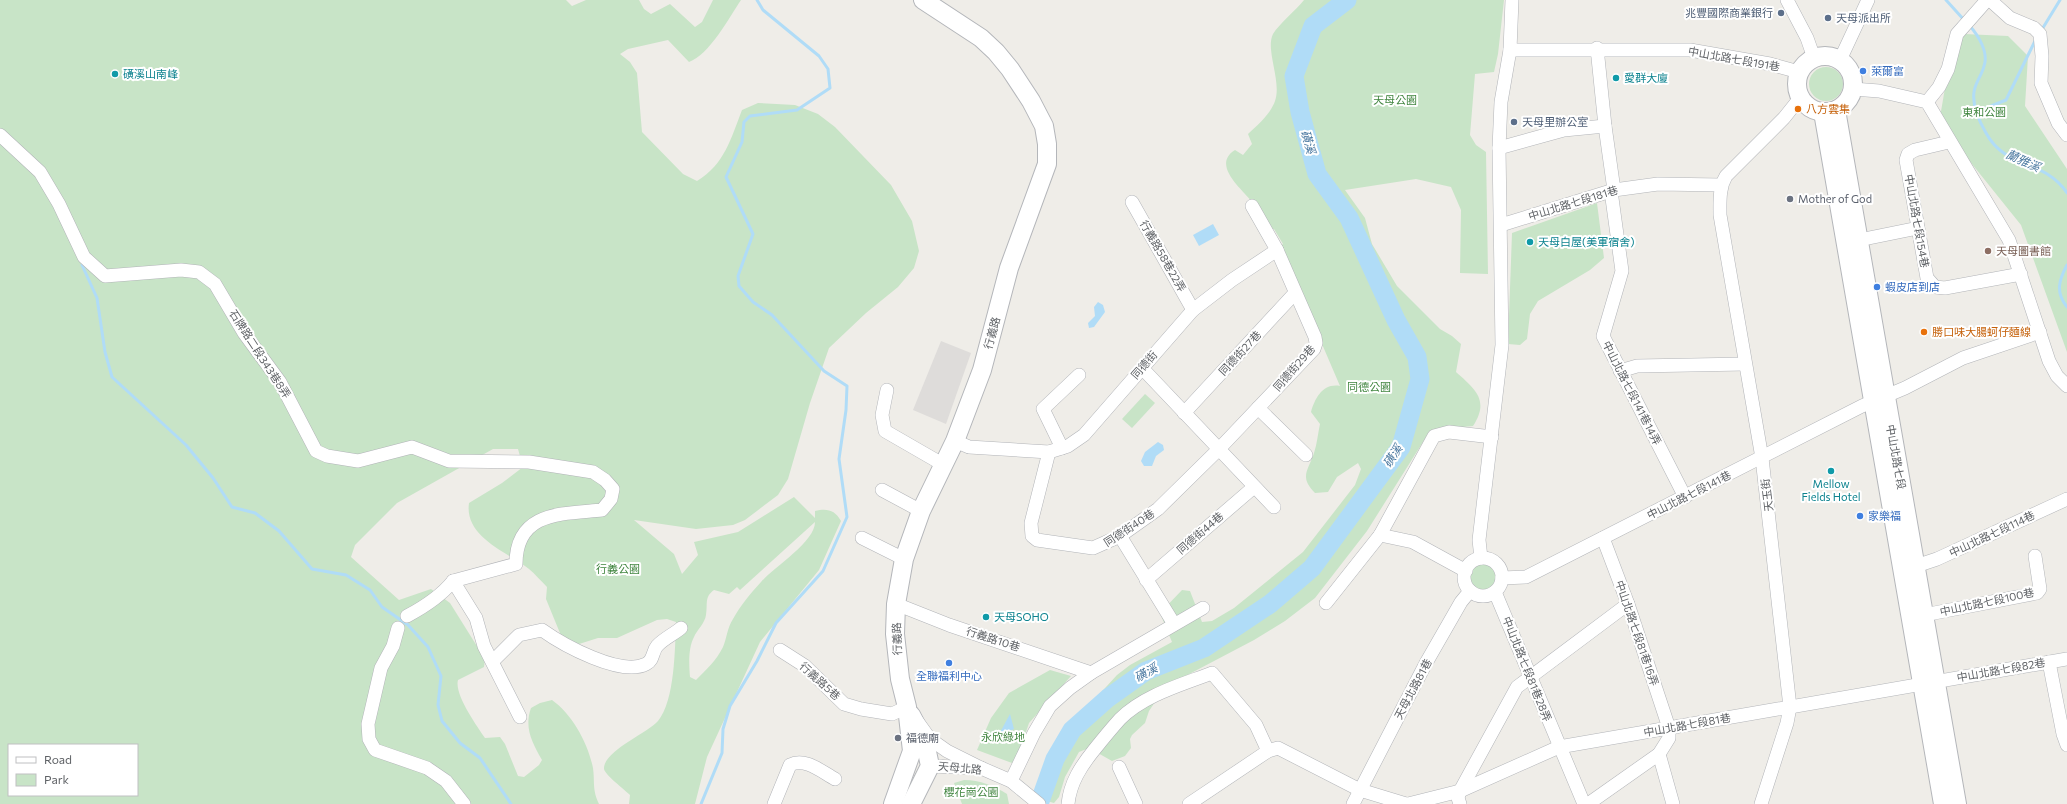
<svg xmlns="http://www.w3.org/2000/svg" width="2067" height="804" font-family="Commissioner,'Noto Sans TC',sans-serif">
	<rect width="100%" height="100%" fill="#efede8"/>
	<!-- industrial -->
	<polygon fill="#dedcda" points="941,341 971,353 946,424 913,410"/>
	<!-- green -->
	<g fill="#c8e4c7" fill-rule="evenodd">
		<path d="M0 0H566L572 6 586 0H639L644 9 651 14 670 4 695 27 702 22 713 0H741C729 18 709 55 689 62L668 40 628 49 620 54 630 62 637 73 642 132 683 174 697 181C725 164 731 138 742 110L758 103 795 105 818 114 835 127 891 185 912 221 919 251 914 268 898 287 866 313 829 348 810 403 788 479 778 495 745 520 733 525 696 529 634 520 674 554 682 574 698 555 694 542 738 532 794 497 815 518V511C827 508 835 510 841 521L819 570 760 642 707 757 695 804H629L630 795C624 789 605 775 604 769 603 751 648 733 658 721 675 701 675 647 676 622L667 619 657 620 617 638H598L579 644 562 638 546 599 547 587C541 581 535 574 529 569 507 552 464 537 469 503L502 483 523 467 518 449H493L397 503 355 545 351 557 399 600 431 589 450 603 485 659 484 667 458 680C454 694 477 726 485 738L500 737 505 744 518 776 524 777 539 765 542 760C532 742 524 728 531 708L540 703 552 700C572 714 588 743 593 768 595 783 592 789 599 804H0ZM815 522C815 542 774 567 761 582 751 593 740 606 733 619 727 628 727 638 723 647 716 661 706 670 696 680L690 677C689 665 688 648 694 637 697 630 705 623 706 615 708 604 704 597 714 590L729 594 737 587 740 590ZM9 745H137V795H9Z"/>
		<path d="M1304 0H1504L1498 54 1494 72 1475 74 1470 135 1476 145 1486 152 1488 274 1460 273 1461 210 1451 187 1416 179 1345 190 1365 218 1372 244 1397 286 1440 329 1452 336 1461 344 1456 372C1475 389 1490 400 1473 426L1453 428 1428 434 1367 531 1315 598 1285 621 1254 640 1176 681 1155 702 1149 711 1145 723 1132 735 1130 739 1131 748 1125 756 1112 761 1089 748 1079 752 1065 777 1059 797 1054 803 1047 801 1035 790 1055 749 1072 724 1117 675 1130 665 1172 642 1160 613 1182 590 1190 591 1202 622 1212 621 1234 608 1303 552 1355 485 1361 469 1358 463 1337 477 1328 492 1315 493C1299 477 1308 471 1314 453 1317 444 1318 433 1320 424L1311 412C1315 398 1323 383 1340 386L1280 246 1283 244 1274 229H1268C1263 221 1258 211 1252 202 1242 189 1211 165 1235 150L1243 155 1252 144 1248 134C1258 125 1271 113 1275 101 1282 81 1265 50 1273 34 1279 24 1296 10 1304 0Z"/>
		<polygon points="1964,34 2008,36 2028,56 2025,106 2067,169 2067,352 2021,225 1939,123 1945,88"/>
		<circle cx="1826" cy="84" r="17"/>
		<polygon points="1597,203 1604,258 1590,270 1538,301 1530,314 1527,339 1520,345 1508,344 1512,233"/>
		<polygon points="1145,394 1155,403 1132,428 1122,419"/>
		<circle cx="1483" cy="577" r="14"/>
		<polygon points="1050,670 1071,676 1029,723 1021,747 1012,763 977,750 991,718 1009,693"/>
		<path d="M964 780C980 780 994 786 1007 794L1009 804H962L954 783Z"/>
	</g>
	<!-- water -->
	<g fill="#b0dcf7">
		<polygon points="1213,224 1219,235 1199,246 1193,235"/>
		<polygon points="1098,302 1103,305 1105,312 1094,327 1089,328 1088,323 1095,316 1094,307"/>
		<polygon points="1158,442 1163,445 1164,450 1156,456 1152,466 1144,466 1141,461 1145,452"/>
		<polygon points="1010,714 1014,729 998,736"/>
	</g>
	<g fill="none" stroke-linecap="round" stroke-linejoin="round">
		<!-- stream -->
		<g stroke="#b0dcf7" stroke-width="3">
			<polyline points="1946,0 1965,21"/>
			<path d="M1969 25C1978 35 1989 52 1984 66 1982 75 1975 83 1974 92 1972 106 1979 121 1986 133 2006 170 2045 159 2067 193"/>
			<polyline points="2041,31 2060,0"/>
			<polyline points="1976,112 2006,100 2035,41"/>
			<polyline points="82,265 97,298 105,352 112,377 186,445 213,478 232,507 255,513 279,531 312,569 346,575 370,590 382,607 408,625 428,647 441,676 438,705 442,721 460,743 480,758 511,804"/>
			<path d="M2067 265C2059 280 2055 292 2067 307"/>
			<polyline points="701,804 722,753 723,729 730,706 757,661 776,623 823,571 847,517 839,459 846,410 847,386 824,371 772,315 753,302 739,286 738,276 753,234 726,177 742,142 744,122 750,116 797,110 830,88 828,69 819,56 763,10 757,0"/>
		</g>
		<!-- river -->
		<polyline stroke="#b0dcf7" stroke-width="19" points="1039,804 1055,759 1072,730 1108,698 1146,671 1204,648 1270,604 1312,568 1401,447 1420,379 1417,357 1396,320 1349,218 1317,174 1300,112 1294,76 1313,26 1347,0"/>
		<defs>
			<g id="street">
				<polyline points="1787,0 1807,38 1814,58"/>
				<polyline points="1990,0 2010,18 2034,28 2040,34 2042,56 2041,83 2058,123 2067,135"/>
				<polyline points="1597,48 1605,126 1614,190"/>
				<polyline points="1510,50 1690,50 1770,64 1799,72"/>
				<polyline points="1840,60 1868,0"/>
				<polyline points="1853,89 1879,91 1927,102 2009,240 2049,361 2057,376 2067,386"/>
				<polyline points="1927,102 1939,87 1948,69 1957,34 1987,0"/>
				<path d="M0 135 40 172 59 204 84 257 105 276 181 270 199 272 215 284 244 333 280 382 316 451 327 456 358 461 412 447 449 461 529 462 593 472 605 480 613 489 611 499 602 510C562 514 516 511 516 564L453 581C441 596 424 607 407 616"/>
				<polyline points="1949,142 1915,150 1908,154 1906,160 1927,278 1935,287 1945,288 2021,274"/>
				<polyline points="1499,148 1564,130 1605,126"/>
				<polyline points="1611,191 1622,271 1603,336 1685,497"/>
				<polyline points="1132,202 1193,310"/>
				<polyline points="1501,225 1614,190 1658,184 1721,185"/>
				<polyline points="1859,240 1918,228"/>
				<polyline points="1142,368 1274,507"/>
				<polyline points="1620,371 1637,366 1745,364"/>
				<polyline points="887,390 882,415 885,431 944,465"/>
				<polyline points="1258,408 1306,455"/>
				<polyline points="1184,413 1295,293"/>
				<polyline points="955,441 969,447 1049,452 1068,446 1084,435 1193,310 1232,280 1277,250 1252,206"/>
				<polyline points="1062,448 1043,409 1079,375"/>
				<polyline points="1049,452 1031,523 1032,536 1037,540 1093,548 1120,536 1144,519 1158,509 1219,449 1314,349 1316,343 1315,337 1277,250"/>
				<polyline points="882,490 921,511"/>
				<polyline points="1380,535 1413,542 1466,571"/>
				<polyline points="1120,536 1174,624"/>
				<polyline points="862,538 904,559"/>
				<polyline points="1481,558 1479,540 1502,345 1499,148 1501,102 1510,50 1512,0"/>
				<circle cx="1483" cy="577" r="19"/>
				<polyline points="1916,566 1937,559 2067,499"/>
				<polyline points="1502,578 1526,577 1862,406 1905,388 1963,358 2040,332"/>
				<polyline points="1146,580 1254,487"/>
				<polyline points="453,581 476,618 484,646 520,717"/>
				<polyline points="1495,592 1584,804"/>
				<polyline points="1326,603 1380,535 1434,436 1449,432 1492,437"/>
				<polyline points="896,604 949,625 1091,673"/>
				<polyline points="1924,615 2037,593 2040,589 2035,556"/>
				<polyline points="398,628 393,646 381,668 368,724 369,739 375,750 427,768 446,781 464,804"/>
				<polyline points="780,650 805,666 844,704 861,709 892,714 907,707 930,739 947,751 981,768"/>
				<path d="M493 661 519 635 542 630C563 645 621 677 646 664 654 660 652 652 657 646 663 639 674 634 681 628"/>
				<polyline points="2049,662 2063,734 2067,745"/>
				<polyline points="1659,754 1673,804"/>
				<polyline points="930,766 981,768 1011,781 1039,804"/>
				<polyline points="1119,767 1136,804"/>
				<polyline points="1011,781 1034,733 1050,706 1070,688 1091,673 1203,608"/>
				<path d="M774 804 790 765C805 757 822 772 835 779"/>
				<path d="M1068 804C1070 783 1081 766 1094 750 1102 740 1111 729 1120 719 1144 695 1181 685 1212 673L1256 725 1268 751"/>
				<polyline points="1189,804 1268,751 1278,748 1360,790 1406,804"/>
				<polyline points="1353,804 1426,663 1461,602 1470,591"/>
				<polyline points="1408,804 1460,791 1559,747 2067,659"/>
				<polyline points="1460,804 1458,798 1460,791 1517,687 1628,604"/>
				<polyline points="1588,804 1659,754 1669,738 1669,728 1628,604 1603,538"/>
				<path d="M1761 804 1787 723 1790 707 1762 458 1720 215C1720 201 1719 188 1726 176L1784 118 1800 98"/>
			</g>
			<g id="secondary">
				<circle cx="1825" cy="84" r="28"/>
				<polyline points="1836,110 1957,804"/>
				<polyline points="1823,112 1943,804"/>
				<polyline points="893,804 912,751 907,707 900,679 895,634 896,604 904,559 921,511 955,441 982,370 1009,268 1047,164 1047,144 1044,126 1031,101 1010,69 996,52 981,38 923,0"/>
				<polyline points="911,804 930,766 925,742 911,715"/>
			</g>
		</defs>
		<!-- street casing -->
		<use href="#street" stroke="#b2b4b8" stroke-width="14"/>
		<!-- secondary casing -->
		<use href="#secondary" stroke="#b4b6ba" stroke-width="20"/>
		<!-- street -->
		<use href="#street" stroke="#fff" stroke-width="13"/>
		<!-- secondary -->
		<use href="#secondary" stroke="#fff" stroke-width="18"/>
	</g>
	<!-- markers -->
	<g fill="#5c6f8a" stroke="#fff" stroke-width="1.5">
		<circle cx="1781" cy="13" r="4"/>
		<circle cx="1828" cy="18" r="4"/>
		<circle cx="1514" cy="122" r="4"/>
	</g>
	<g fill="#3f7fe0" stroke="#fff" stroke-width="1.5">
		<circle cx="1863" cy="71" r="4"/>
		<circle cx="1877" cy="287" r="4"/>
		<circle cx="1860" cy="516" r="4"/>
		<circle cx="949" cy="663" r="4"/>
	</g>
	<g fill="#0f9aa8" stroke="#fff" stroke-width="1.5">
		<circle cx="115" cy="74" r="4"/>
		<circle cx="1616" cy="78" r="4"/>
		<circle cx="1530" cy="242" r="4"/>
		<circle cx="1831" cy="471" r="4"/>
		<circle cx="986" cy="617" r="4"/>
	</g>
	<g fill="#e8710a" stroke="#fff" stroke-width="1.5">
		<circle cx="1798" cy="109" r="4"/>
		<circle cx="1924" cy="332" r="4"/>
	</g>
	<g fill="#6b7280" stroke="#fff" stroke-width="1.5">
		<circle cx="1790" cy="199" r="4"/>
		<circle cx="898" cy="738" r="4"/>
	</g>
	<circle fill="#8d6e63" stroke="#fff" stroke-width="1.5" cx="1988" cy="251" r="4"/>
	<g text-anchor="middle" stroke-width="4" stroke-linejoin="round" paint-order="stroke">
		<!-- service labels -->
		<g font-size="11" fill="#4e5e75" stroke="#fff" text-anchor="start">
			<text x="1773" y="17" text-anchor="end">兆豐國際商業銀行</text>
			<text x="1836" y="22">天母派出所</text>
			<text x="1522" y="126">天母里辦公室</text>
		</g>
		<!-- street labels -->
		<g font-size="11" fill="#5f6266" stroke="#fff">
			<text transform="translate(1734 59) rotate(10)" y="4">中山北路七段191巷</text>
			<text transform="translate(1573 203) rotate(-17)" y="4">中山北路七段181巷</text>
			<text transform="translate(1917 221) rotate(80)" y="4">中山北路七段154巷</text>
			<text transform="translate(1163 256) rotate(60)" y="4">行義路58巷22弄</text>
			<text transform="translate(992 333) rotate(-75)" y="4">行義路</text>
			<text transform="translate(1240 353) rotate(-47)" y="4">同德街27巷</text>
			<text transform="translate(260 354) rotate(57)" y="4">石牌路二段343巷8弄</text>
			<text transform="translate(1144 365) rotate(-49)" y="4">同德街</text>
			<text transform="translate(1294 368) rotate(-49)" y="4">同德街29巷</text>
			<text transform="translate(1632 393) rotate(63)" y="4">中山北路七段141巷14弄</text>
			<text transform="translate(1896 457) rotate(80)" y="4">中山北路七段</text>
			<text transform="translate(1689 495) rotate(-27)" y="4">中山北路七段141巷</text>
			<text transform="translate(1767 495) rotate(-97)" y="4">天玉街</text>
			<text transform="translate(1129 528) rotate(-33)" y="4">同德街40巷</text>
			<text transform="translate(1200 533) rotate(-41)" y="4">同德街44巷</text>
			<text transform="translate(1992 534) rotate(-25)" y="4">中山北路七段114巷</text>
			<text transform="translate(1987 602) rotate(-12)" y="4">中山北路七段100巷</text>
			<text transform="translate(1637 633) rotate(71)" y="4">中山北路七段81巷16弄</text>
			<text transform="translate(897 639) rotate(-92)" y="4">行義路</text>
			<text transform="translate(993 639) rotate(18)" y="4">行義路10巷</text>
			<text transform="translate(1527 669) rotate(68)" y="4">中山北路七段81巷28弄</text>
			<text transform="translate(2001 670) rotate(-10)" y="4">中山北路七段82巷</text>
			<text transform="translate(820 681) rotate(42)" y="4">行義路5巷</text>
			<text transform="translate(1413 689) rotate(-62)" y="4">天母北路81巷</text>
			<text transform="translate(1687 725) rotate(-10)" y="4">中山北路七段81巷</text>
			<text transform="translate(960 768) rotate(5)" y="4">天母北路</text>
		</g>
		<!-- shop labels -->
		<g font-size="11" fill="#366cbe" stroke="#fff" text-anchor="start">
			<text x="1871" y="75">萊爾富</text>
			<text x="1885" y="291">蝦皮店到店</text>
			<text x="1868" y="520">家樂福</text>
			<text x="949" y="680" text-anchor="middle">全聯福利中心</text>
		</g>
		<!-- culture labels -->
		<g font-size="11" fill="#0d838f" stroke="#fff" text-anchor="start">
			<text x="123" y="78">磺溪山南峰</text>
			<text x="1624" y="82">愛群大廈</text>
			<text x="1538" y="246">天母白屋(美軍宿舍)</text>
			<text x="1831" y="488" text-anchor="middle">Mellow<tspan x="1831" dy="13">Fields Hotel</tspan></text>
			<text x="994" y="621">天母SOHO</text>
		</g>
		<!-- park labels -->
		<g font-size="11" fill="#40853f" stroke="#fff">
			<text x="1395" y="104">天母公園</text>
			<text x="1984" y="116">東和公園</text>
			<text x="1369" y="391">同德公園</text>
			<text x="618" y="573">行義公園</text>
			<text x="1003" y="741">永欣綠地</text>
			<text x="971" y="796">櫻花崗公園</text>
		</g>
		<!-- food labels -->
		<g font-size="11" fill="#c56008" stroke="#fff" text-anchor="start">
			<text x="1806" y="113">八方雲集</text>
			<text x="1932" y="336">勝口味大腸蚵仔麵線</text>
		</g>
		<!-- worship labels -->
		<g font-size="11" fill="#5b616d" stroke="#fff" text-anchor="start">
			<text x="1798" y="203">Mother of God</text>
			<text x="906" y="742">福德廟</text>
		</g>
		<!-- education labels -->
		<g font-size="11" fill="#785e54" stroke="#fff" text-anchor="start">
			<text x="1996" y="255">天母圖書館</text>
		</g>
		<!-- water labels -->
		<g font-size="12" font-style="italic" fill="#4a78a0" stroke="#fff">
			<text transform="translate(1308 142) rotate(75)" y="4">磺溪</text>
			<text transform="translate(2023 161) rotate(24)" y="4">蘭雅溪</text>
			<text transform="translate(1393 456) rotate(-57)" y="4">磺溪</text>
			<text transform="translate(1146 673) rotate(-29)" y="4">磺溪</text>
		</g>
	</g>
	<!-- legend -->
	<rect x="8" y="744" width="130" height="52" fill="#ffffff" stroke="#bfc0c2"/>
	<rect x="16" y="757" width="20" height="6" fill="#ffffff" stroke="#bfc0c2"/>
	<text x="44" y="764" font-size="12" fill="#5f6266">Road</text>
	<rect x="16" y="774" width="20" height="12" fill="#c8e4c7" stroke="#bfc0c2"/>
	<text x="44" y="784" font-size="12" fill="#5f6266">Park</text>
</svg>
